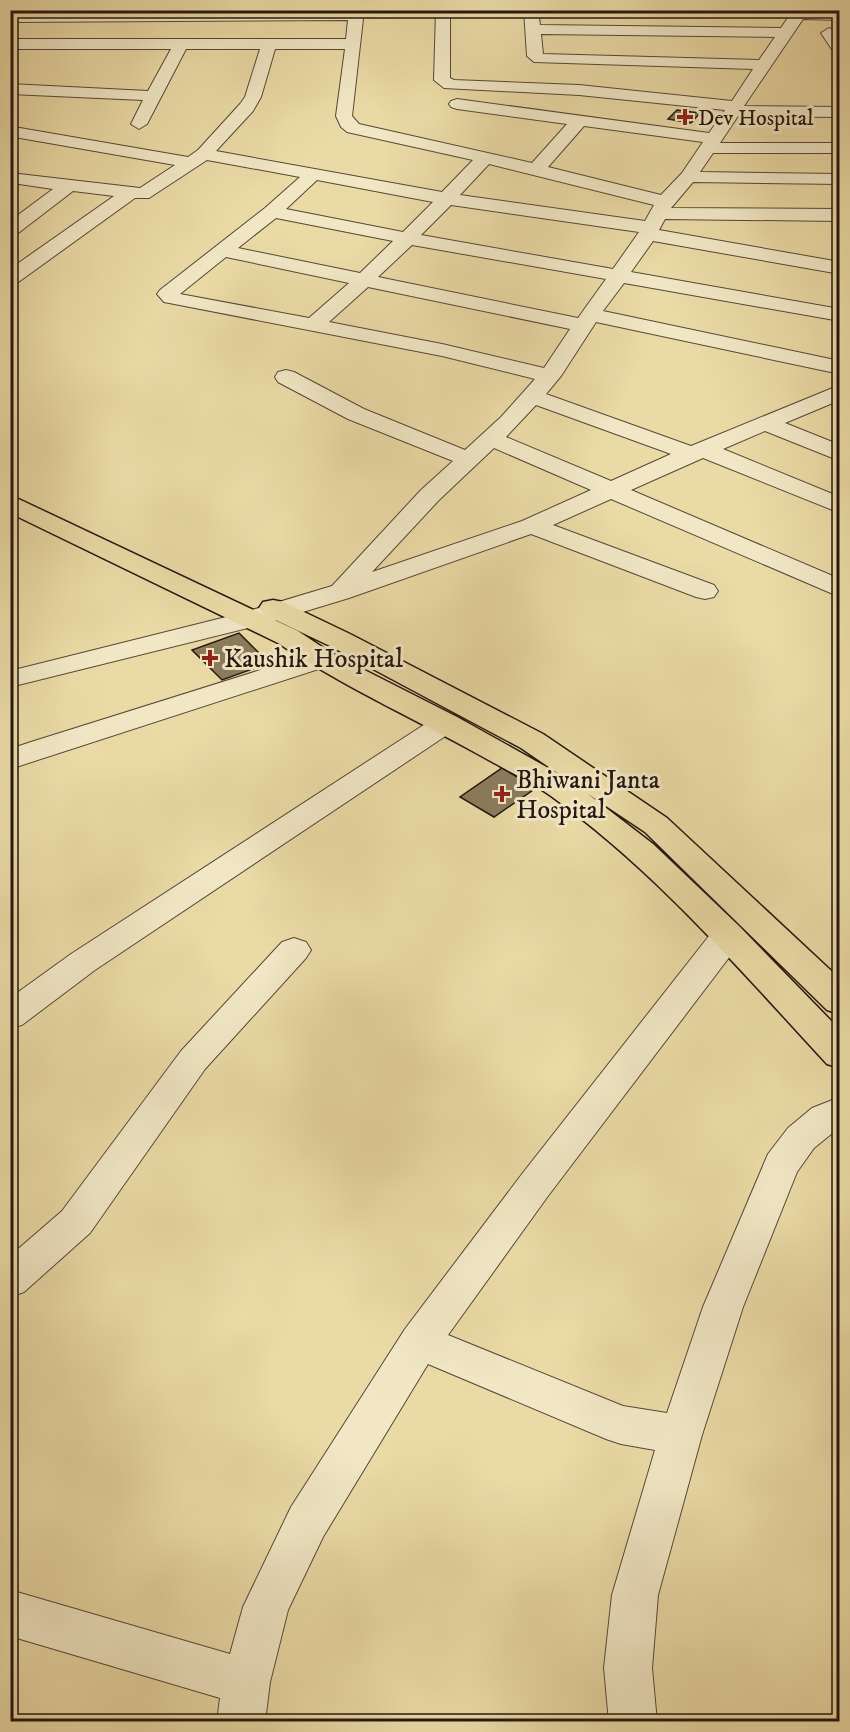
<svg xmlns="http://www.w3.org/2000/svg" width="850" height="1732" font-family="'IM FELL DW Pica',serif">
	<rect width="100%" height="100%" fill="#eadaa6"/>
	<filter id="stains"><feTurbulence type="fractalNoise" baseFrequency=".00333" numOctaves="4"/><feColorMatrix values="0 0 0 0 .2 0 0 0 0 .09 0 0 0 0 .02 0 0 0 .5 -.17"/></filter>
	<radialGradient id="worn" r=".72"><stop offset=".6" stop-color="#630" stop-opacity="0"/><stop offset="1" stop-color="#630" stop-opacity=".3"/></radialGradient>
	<!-- building -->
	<g fill="#8b7c5e" stroke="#241710" stroke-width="1.5">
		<polygon points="677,110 700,113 691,123 668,119"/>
		<polygon points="239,633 269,663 222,680 192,650"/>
		<polygon points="502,768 536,788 494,817 460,797"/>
	</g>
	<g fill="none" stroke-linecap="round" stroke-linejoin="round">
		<defs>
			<g id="minor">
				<path d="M350 10H364L352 116 359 124 532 163 567 124 457 109 451 107 449 104 451 101 457 99 709 133 725 110 579 95 444 88 434 80 436 10H450V78L454 80 579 85 732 101 753 69 534 62 527 56 524 10H538L540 25 781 28 793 10 840 12V20L803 19 744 106 840 107V117L738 116 720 143H840V153H713L700 172 840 174V184L693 182 671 208 840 209V221L665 219 659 230 840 262V274L653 241 631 272 840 309V321L624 283 603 311 840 361V374L596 322 561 376 546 394 691 446 840 385V400L785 423 840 445V461L765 431 723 449 840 497V513L703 458 631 490 840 579V597L611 499 553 525 714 585 718 591 714 597 705 599 696 597 531 534 349 598 260 625 10 687V671L242 613 332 586 421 490 453 461 348 419 278 382 275 377 278 372 286 370 294 372 364 409 465 450 501 417 535 379 442 356 164 302 157 294 160 290 265 208 300 177 207 160 149 198H135L17 283 10 285V269L114 196 73 191 17 234 10 236V221L53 189 19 184 10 186V175L19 174 140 188 175 165 20 138 14 137 11 133 14 129 20 128 188 157 198 150 240 104 245 97 260 49H186L147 124 139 129 131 124 143 100 10 94V84L148 91 171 49H10V39H346L348 20 10 22V14ZM541 34 775 37 759 60 543 54ZM275 49H345L336 116 341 127 347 132 473 160 442 192 216 151 253 111 261 97ZM584 126 703 142 682 173 661 195 548 167ZM489 164 654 205 645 221 460 195ZM317 180 433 202 403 232 286 209ZM451 205 639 232 613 269 421 235ZM276 218 393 241 360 273 238 248ZM412 245 606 279 578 318 378 277ZM226 257 349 283 309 318 180 294ZM368 287 570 329 544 368 442 344 329 322ZM536 405 671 454 611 481 506 437ZM494 448 591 490 522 521 372 572 439 500Z"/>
				<polygon points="829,28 834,30 840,38 840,55 835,54 821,33"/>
				<polygon points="321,651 331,653 335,659 331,665 10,769 10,749 31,742"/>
				<polygon points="446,714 456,717 460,723 456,729 95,970 22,1025 10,1028 10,998 71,954 436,717"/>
				<polygon points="728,924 740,927 744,935 740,943 548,1196 448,1335 623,1406 667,1413 703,1307 768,1154 788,1128 812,1108 840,1097 840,1127 814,1148 797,1172 743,1307 702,1435 658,1595 652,1668 657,1722 609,1722 604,1668 612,1595 655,1450 621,1444 606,1439 428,1364 323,1537 288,1610 270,1682 265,1722 217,1722 220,1698 10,1636 10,1590 230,1654 243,1607 291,1507 405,1329 522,1174 716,927"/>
				<polygon points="294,938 306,942 311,950 306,958 205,1069 90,1233 24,1292 10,1297 10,1256 62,1211 181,1051 282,942"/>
			</g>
			<path id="major" d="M10 495 298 631 331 653 457 717 559 774 521 748 330 646 263 614 259 608 263 602 273 600 283 602 350 634 543 734 667 818 840 979V1014L827 1010 645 832 588 794 653 844 740 927 840 1030V1068L827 1064C740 970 655 870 551 796 534 784 514 774 496 764 424 723 347 689 278 643L10 513Z"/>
		</defs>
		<!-- minor casing -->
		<use href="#minor" stroke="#564836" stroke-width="2"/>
		<!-- major casing -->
		<use href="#major" stroke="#241710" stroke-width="3"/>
		<!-- minor -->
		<use href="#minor" fill="#f1e7c5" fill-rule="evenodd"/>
		<!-- major -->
		<use href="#major" fill="#eadaa6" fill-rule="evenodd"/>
	</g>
	<!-- markers -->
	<g fill="#8f2418" stroke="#f1e7c5" stroke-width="2">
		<path d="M682 108h6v6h6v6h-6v6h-6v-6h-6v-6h6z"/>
		<path d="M207 649h6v6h6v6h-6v6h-6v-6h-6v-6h6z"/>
		<path d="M499 785h6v6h6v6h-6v6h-6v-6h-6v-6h6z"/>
	</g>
	<g text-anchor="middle" stroke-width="6" stroke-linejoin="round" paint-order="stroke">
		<!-- far-poi labels -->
		<g font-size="22" fill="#241710" stroke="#f1e7c5" text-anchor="start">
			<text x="698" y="125">Dev Hospital</text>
		</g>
		<!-- poi labels -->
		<g font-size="26" fill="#241710" stroke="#f1e7c5" text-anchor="start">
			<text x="224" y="667">Kaushik Hospital</text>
			<text x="516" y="788">Bhiwani Janta<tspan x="516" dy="30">Hospital</tspan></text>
		</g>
	</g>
	<!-- margin -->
	<rect width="850" height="1732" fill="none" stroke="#eadaa6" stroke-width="36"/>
	<rect x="12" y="12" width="826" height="1708" fill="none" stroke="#241710" stroke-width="3"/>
	<rect x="18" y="18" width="814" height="1696" fill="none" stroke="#241710" stroke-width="1.5"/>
	<rect width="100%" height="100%" filter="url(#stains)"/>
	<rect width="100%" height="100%" fill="url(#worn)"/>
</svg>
